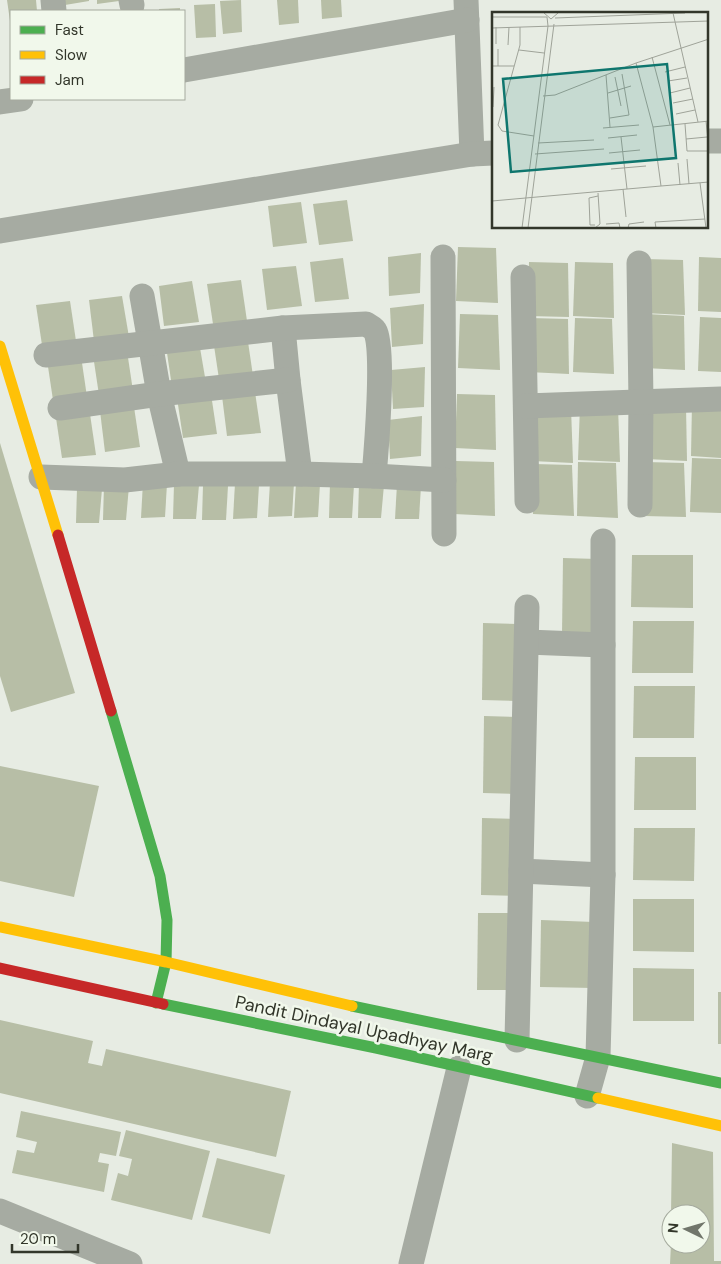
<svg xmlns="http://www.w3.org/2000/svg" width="721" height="1264" font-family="'DM Sans',sans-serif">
	<rect width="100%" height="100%" fill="#e7ece3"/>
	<!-- building -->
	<g fill="#b7bea6">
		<polygon points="7,0 36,0 37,11 11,11 10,21"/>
		<polygon points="58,0 89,0 89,1 59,6"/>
		<polygon points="97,0 119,0 119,1 97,4"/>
		<polygon points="241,0 242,32 223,34 220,1"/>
		<polygon points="277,0 298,0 299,23 279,25"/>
		<polygon points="321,0 341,0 342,17 322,19"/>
		<polygon points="215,4 216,37 196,38 194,5"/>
		<polygon points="180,8 180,11 159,11 159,9"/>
		<polygon points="347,200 353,241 319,245 313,204"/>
		<polygon points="301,202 307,243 273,247 268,206"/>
		<polygon points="458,247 496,248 498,303 456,301"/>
		<polygon points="421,253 420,293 389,296 388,257"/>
		<polygon points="699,257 721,258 721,312 698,311"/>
		<polygon points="343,258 349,299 315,302 310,262"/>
		<polygon points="645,259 683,260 685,315 644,313"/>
		<polygon points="529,262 568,263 569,317 528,316"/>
		<polygon points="575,262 613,263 614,318 573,316"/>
		<polygon points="296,266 302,306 267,310 262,269"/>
		<polygon points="241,280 247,321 213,324 207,284"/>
		<polygon points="192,281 199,322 164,326 159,286"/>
		<polygon points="122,296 129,337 94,341 89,300"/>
		<polygon points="70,301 76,341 42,345 36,305"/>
		<polygon points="424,304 423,344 392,347 390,308"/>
		<polygon points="460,314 498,315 500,370 458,368"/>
		<polygon points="646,314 684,316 685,370 644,368"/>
		<polygon points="700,317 721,318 721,372 698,371"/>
		<polygon points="530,318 568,319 569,374 528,372"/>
		<polygon points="575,318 612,319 614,374 573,372"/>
		<polygon points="247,335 253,376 219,379 213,339"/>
		<polygon points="199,342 206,383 172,387 166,346"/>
		<polygon points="127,351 133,391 99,395 93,355"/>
		<polygon points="81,356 87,397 53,400 47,360"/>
		<polygon points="425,367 424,407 393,409 391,370"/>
		<polygon points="255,392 261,433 227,436 222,396"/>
		<polygon points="211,394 217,434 183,438 177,398"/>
		<polygon points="457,394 495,395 496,450 455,448"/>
		<polygon points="692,403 721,403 721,458 691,456"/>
		<polygon points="648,405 686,406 687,461 646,459"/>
		<polygon points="580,406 618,407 620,462 578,460"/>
		<polygon points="134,407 140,447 105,452 100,411"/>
		<polygon points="533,407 571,408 573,463 532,461"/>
		<polygon points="90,414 96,455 62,458 56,418"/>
		<polygon points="422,416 421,456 390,459 388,420"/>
		<polygon points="0,443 75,693 11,712 0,676"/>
		<polygon points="692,458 721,459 721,513 690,512"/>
		<polygon points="456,461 494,462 495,516 454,514"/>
		<polygon points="578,462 616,463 618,518 577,516"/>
		<polygon points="646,462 684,463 686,517 644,516"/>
		<polygon points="534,464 572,465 574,516 533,514"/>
		<polygon points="143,482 167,484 165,517 141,518"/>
		<polygon points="270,482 294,483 292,516 268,517"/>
		<polygon points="296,482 320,484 318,517 294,518"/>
		<polygon points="235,483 259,485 257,518 233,519"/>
		<polygon points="330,483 354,485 352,518 329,518"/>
		<polygon points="359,483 384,485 381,518 358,518"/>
		<polygon points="174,484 199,485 196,519 173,519"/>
		<polygon points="397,484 421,486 419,519 395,519"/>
		<polygon points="104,485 129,486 126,520 103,520"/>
		<polygon points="203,485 228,486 226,520 202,520"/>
		<polygon points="77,488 102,489 99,523 76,523"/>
		<polygon points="632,555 693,555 693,608 631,607"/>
		<polygon points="563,558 598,559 597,636 562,635"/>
		<polygon points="633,621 694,621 693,673 632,673"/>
		<polygon points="483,623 518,624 517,701 482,700"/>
		<polygon points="634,686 695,686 694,738 633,738"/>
		<polygon points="484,716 519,717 518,794 483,793"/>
		<polygon points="635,757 696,757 696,810 634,810"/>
		<polygon points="0,766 99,786 74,897 0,881"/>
		<polygon points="482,818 517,819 516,896 481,895"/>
		<polygon points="634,828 695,828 694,881 633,880"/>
		<polygon points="633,899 694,899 694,952 633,951"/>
		<polygon points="478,913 513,913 512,990 477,990"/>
		<polygon points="541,920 594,922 593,988 540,987"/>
		<polygon points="633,968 694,969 694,1021 633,1021"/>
		<rect x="718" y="992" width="3" height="52"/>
		<polygon points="0,1020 93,1041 88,1063 102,1066 106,1049 291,1091 276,1157 0,1093"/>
		<polygon points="21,1111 121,1132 116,1156 100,1153 98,1162 109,1164 104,1192 12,1173 17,1150 34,1153 37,1142 16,1137"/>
		<polygon points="126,1130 210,1151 192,1220 111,1200 118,1173 128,1176 132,1159 119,1156"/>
		<polygon points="672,1143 713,1152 714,1261 721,1261 721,1264 670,1264 671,1244 701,1244 701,1214 671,1214"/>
		<polygon points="217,1158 285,1175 270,1234 202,1217"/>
	</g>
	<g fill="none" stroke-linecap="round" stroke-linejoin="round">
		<!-- street -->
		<g stroke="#a6aba2" stroke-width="25">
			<polyline points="53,0 54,11"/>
			<polyline points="131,0 132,5"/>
			<polyline points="466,0 472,154"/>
			<polyline points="184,70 467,20"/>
			<polyline points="0,102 21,99"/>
			<polyline points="707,141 721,141"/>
			<polyline points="0,231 472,154 493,153"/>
			<polyline points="443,257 444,534"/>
			<polyline points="639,263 641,402 640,505"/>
			<polyline points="523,277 527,501"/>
			<polyline points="142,296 159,394 178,474"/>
			<polyline points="283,328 288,380 300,474"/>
			<path d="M46 355 283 328 366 324C369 326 374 328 375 331 385 345 376 453 374 476"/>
			<polyline points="526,406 721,399"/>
			<polyline points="60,408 159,394 288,380"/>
			<polyline points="41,477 125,480 178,474 300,474 374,476 444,480"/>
			<polyline points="527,642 603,645"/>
			<polyline points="521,871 603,875"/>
			<polyline points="517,1040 527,607"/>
			<polyline points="587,1096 598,1057 603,875 603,541"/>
			<polyline points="0,1211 130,1264"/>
			<polyline points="411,1264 459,1068"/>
		</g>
		<!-- fast -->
		<g stroke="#4caf50" stroke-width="11">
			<polyline points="111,711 160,876 167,920 166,962 156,1003"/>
			<polyline points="163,1004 376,1048 598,1098"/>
			<polyline points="352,1006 721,1083"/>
		</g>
		<!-- slow -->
		<g stroke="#ffc107" stroke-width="11">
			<polyline points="0,346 58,535"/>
			<polyline points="0,927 166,962 352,1006"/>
			<polyline points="598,1098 721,1126"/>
		</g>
		<!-- jam -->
		<g stroke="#c62828" stroke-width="11">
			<polyline points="58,535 111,711"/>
			<polyline points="0,968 163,1004"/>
		</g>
	</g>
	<g text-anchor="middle" stroke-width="5" stroke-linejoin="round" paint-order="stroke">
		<!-- street labels -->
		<g font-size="18" fill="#32362a" stroke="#f1f8eb">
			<text transform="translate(364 1029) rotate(12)" y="6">Pandit Dindayal Upadhyay Marg</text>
		</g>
	</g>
	<!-- overview -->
	<g transform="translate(492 12)">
		<rect width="216" height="216" fill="#e7ece3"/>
		<path fill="none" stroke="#9fa399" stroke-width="1" d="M52 1 59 7 66 1M181 1 206 110M0 5H55M63 6 193 1M4 15V32M28 15V33L6 113 10 119 42 124M0 16 217 9M16 33 17 15M27 38 52 41M160 45 178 113M144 51 161 115 169 174 217 170M0 54H22M6 54V37M173 60 193 55M114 63 118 115M123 65 129 94M176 69 195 66M116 81 139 74M178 81 198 76M51 84 63 83 144 51 217 27M181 91 201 87M1 95 2 75M184 102 203 98M118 106 137 103 130 62M214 109 217 138M193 112 195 139H217M161 115 217 109M111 116 147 113M129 125 135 177M116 126 145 123M194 127 215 125M46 131 102 128M117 141 148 138M43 142 112 137M195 147 197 172M186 151 188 173M119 157 154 154M208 171 214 216M131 177 134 205M0 189 169 174M114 212 127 211 128 216M103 213H98L97 186 106 184M30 216 56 14 55 5M36 216 62 12M103 216 108 212 106 181M136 216 137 212 152 210M164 216 163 210 213 207"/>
		<path fill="#0f766e" fill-opacity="0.15" stroke="#0f766e" stroke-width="2.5" d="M175 52 184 146 19 160 11 67Z"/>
		<rect width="216" height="216" fill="none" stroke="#32362a" stroke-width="2.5"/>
	</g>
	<!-- legend -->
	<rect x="10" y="10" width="175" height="90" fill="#f1f8eb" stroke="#a5aa9e"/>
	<rect x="20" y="26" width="25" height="8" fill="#4caf50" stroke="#a5aa9e"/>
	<text x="55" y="35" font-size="15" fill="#32362a">Fast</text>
	<rect x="20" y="51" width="25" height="8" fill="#ffc107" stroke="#a5aa9e"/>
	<text x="55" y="60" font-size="15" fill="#32362a">Slow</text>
	<rect x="20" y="76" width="25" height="8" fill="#c62828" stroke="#a5aa9e"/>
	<text x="55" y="85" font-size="15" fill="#32362a">Jam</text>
	<!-- north arrow -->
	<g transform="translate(686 1229) rotate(275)"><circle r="24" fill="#f1f8eb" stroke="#a5aa9e"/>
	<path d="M0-4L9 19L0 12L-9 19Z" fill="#71766b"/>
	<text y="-8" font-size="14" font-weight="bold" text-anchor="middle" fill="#32362a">N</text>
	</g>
	<!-- scale -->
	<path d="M12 1244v8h66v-8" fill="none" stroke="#32362a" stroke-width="2.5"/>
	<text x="20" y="1244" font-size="15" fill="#32362a" stroke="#f1f8eb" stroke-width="4" paint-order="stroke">20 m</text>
</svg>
